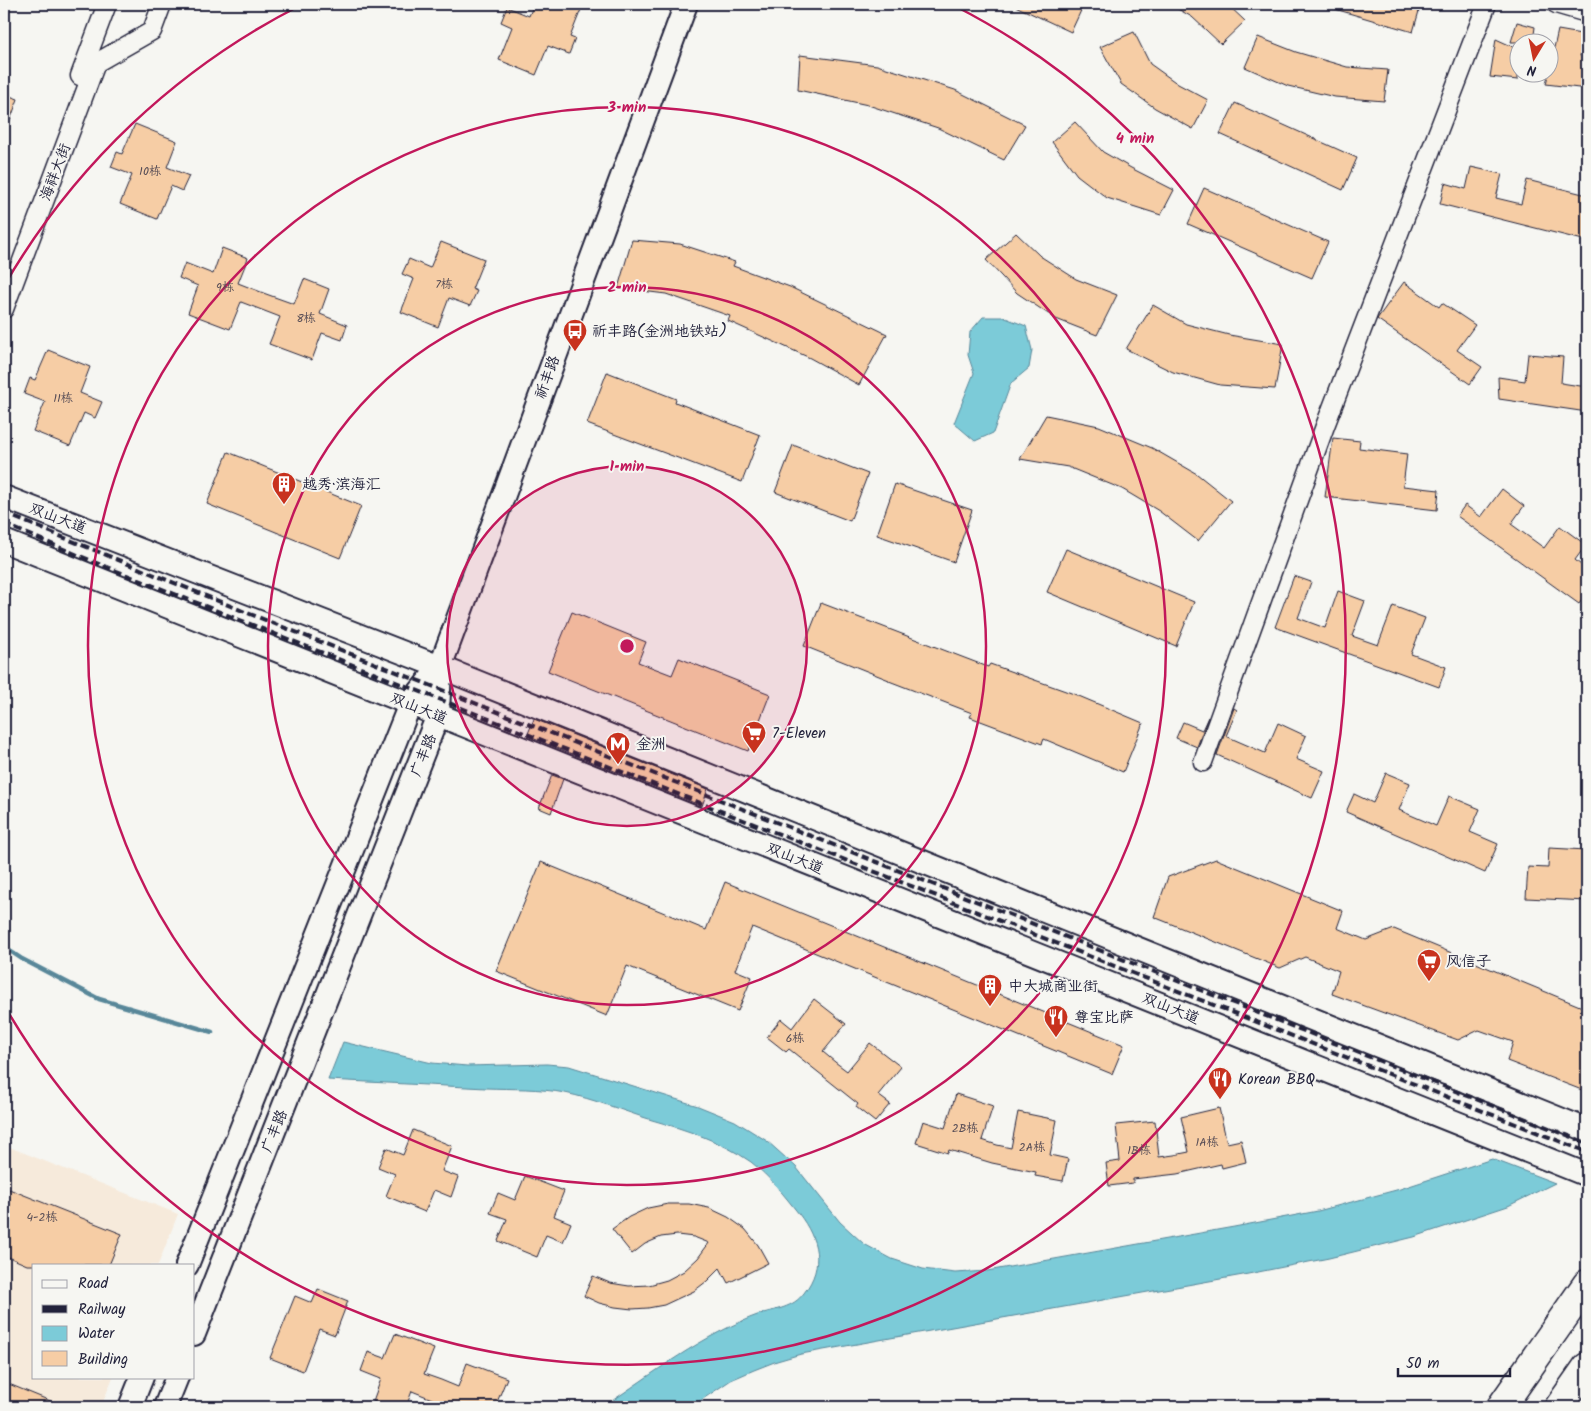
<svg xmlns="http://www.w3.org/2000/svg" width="1591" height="1411" font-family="Kalam,'LXGW WenKai TC',sans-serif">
	<rect width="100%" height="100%" fill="#f6f6f2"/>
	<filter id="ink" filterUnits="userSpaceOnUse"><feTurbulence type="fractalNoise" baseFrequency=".02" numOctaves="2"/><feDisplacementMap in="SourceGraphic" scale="10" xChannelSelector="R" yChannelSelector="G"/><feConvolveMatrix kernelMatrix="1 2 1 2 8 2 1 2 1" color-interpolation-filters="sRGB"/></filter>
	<g filter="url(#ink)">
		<!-- built -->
		<polygon fill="#f6eadb" points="4,1145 178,1214 158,1265 34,1265 34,1377 113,1377 101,1407 4,1407"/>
		<!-- water -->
		<g fill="#7ccbd8" stroke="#588799">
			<polygon points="983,317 1003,317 1026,326 1032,350 1029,368 1011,383 993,433 975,441 954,423 974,373 968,355 970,332"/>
			<path d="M343 1042 432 1063 467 1066 547 1064 569 1066 698 1106 735 1121 767 1141 796 1167 840 1222 864 1244 892 1259 923 1269 955 1273 987 1271 1234 1227 1318 1211 1400 1189 1492 1159 1555 1183 1508 1206 1414 1237 1329 1258 1243 1275 801 1354 777 1361 754 1370 731 1380 691 1407H603C654 1373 702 1335 760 1314 776 1309 793 1308 804 1293 825 1266 818 1239 799 1214 784 1195 770 1177 751 1162 721 1141 687 1130 652 1120 623 1111 594 1099 565 1093 539 1088 512 1089 486 1088 433 1085 381 1083 328 1080Z"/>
		</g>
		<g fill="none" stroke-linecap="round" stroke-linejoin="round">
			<!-- stream -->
			<polyline stroke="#588799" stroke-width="4.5" points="4,947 22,959 99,999 212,1032"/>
		</g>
		<!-- building -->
		<g fill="#f6cda5" stroke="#22223b">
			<polygon points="534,4 575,4 582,7 570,37 575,39 569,54 548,46 536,75 499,60 512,27 501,22 507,7 529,16"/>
			<polygon points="1011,4 1084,4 1071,32"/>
			<polygon points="1169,4 1227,4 1245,21 1221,44 1192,17"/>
			<polygon points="1328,4 1421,4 1413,32 1328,7"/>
			<polygon points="1517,22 1535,27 1533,42 1511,42"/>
			<polygon points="1558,30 1587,35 1580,56 1587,59 1587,89 1546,84"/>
			<polygon points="1134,32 1150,64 1178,84 1208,100 1193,129 1155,108 1121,84 1100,47"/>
			<polygon points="1258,37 1296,52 1347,67 1388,70 1384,101 1335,97 1288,86 1245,67"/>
			<polygon points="1496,39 1518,49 1518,80 1490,77"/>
			<polygon points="800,55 877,65 955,90 1025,125 1004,160 938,128 868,105 798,90"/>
			<polygon points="4,94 18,99 5,134 4,134"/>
			<polygon points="1235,103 1357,158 1343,190 1220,134"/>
			<polygon points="1075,122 1103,152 1131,168 1174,190 1161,215 1107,198 1077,175 1052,142"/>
			<polygon points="135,124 177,141 167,167 189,176 182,191 171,186 157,219 120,204 132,175 111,167 117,152 122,154"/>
			<polygon points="1471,167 1502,174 1496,198 1521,204 1527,180 1587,195 1587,241 1440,204 1445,183 1466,189"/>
			<polygon points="1204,188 1328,242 1312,278 1188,224"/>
			<polygon points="1016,233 1040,256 1076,279 1117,295 1097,335 1056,319 1017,293 986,260"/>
			<polygon points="632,240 680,244 735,262 733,266 790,287 887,334 859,385 810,358 728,321 730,316 666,294 618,288"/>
			<polygon points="441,242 484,259 472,289 477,291 470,306 449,298 438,327 401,312 414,279 402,274 409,259 430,268"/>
			<polygon points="222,248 248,258 238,283 266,294 294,304 304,279 329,289 320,314 347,325 342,340 322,333 312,360 269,344 280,317 241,302 230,329 188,313 198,286 179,278 185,263 213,274"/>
			<polygon points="1404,282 1439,307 1442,303 1475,325 1457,350 1482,367 1470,384 1377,319"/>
			<polygon points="1153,305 1186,324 1229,335 1283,344 1275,389 1220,385 1173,372 1126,349"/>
			<polygon points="48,350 90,367 80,393 102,402 95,418 84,413 70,446 33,431 45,402 24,394 30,378 35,380"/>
			<polygon points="1528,354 1563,357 1561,383 1587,387 1587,412 1499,399 1498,377 1525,381"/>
			<polygon points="607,372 676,399 675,402 760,435 742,482 587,424"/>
			<polygon points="1046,415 1099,426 1152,448 1197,474 1231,501 1198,541 1159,511 1122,489 1068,467 1020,459"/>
			<polygon points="1333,438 1360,441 1359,448 1407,454 1403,486 1439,490 1437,510 1325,497"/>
			<polygon points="793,445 868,474 850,521 775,492"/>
			<polygon points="228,452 361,506 340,558 207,504"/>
			<polygon points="895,484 972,510 954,562 877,535"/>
			<polygon points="1502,489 1524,506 1511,524 1544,548 1560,526 1586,545 1575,560 1587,570 1587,593 1579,604 1457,516 1465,505 1481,517"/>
			<polygon points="1066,549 1194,602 1176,646 1047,592"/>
			<polygon points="1294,576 1311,582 1298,618 1325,628 1338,591 1365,601 1352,636 1378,645 1393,606 1425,618 1411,654 1446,667 1439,687 1275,627"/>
			<polygon points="821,603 988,667 990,664 1074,694 1143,723 1123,772 1044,739 1042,744 970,717 972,713 889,681 889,680 804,646"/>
			<polygon points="572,612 646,642 638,662 672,675 679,658 770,694 748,751 548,671"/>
			<polygon points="1234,708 1237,710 1226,736 1265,753 1278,723 1306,736 1296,759 1324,771 1312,798 1217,755"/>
			<polygon points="1208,717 1197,747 1176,738 1183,722 1202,730"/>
			<polygon points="534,719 708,789 702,806 527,736"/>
			<polygon points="1386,773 1410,783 1399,810 1436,826 1449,796 1480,809 1470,832 1498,844 1485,873 1346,812 1354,794 1373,803"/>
			<polygon points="552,775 563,779 551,813 539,808"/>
			<polygon points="1549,848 1587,850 1587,901 1526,898 1528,867 1548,868"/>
			<polygon points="1216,859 1343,911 1337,928 1366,940 1394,929 1587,1009 1587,1092 1507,1061 1513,1042 1479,1030 1458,1040 1332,994 1339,971 1305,957 1280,968 1154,917 1168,877"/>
			<polygon points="541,862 706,930 725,882 1124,1045 1112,1074 752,927 735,970 752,977 738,1011 627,966 607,1016 496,971"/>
			<polygon points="814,999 846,1024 823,1052 835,1062 847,1071 870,1043 901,1067 878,1095 890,1104 875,1122 856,1107 858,1104 823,1076 789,1049 786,1052 767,1037 781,1019 792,1028"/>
			<polygon points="956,1094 993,1106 982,1140 997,1145 1011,1148 1018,1112 1057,1120 1050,1155 1068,1159 1063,1181 1035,1176 1036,1172 992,1163 949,1150 948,1153 916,1143 923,1121 945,1128"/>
			<polygon points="1219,1108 1227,1143 1241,1140 1246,1162 1222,1168 1221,1164 1177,1174 1133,1179 1133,1183 1109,1186 1106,1163 1120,1161 1116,1125 1155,1121 1159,1157 1174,1155 1189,1152 1181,1117"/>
			<polygon points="413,1130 452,1146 442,1171 458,1177 451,1197 434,1190 425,1212 386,1196 395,1174 378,1167 386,1148 403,1155"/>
			<polygon points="525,1176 564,1191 554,1216 571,1223 563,1242 546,1235 537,1257 498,1241 507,1219 490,1213 498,1193 515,1200"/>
			<polygon points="9,1189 122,1234 109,1265 27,1265 4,1255 4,1201"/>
			<polygon points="668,1204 689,1204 709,1208 728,1217 745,1229 758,1245 768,1263 728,1283 720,1268 707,1281 694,1291 664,1305 648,1308 632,1309 615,1307 599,1303 584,1296 593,1276 610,1283 629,1286 649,1285 667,1280 684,1271 698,1258 709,1243 694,1237 677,1235 661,1237 645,1244 632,1254 612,1229 629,1217 648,1208"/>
			<polygon points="318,1289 348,1301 335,1335 319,1329 303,1371 270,1358 295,1296 312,1303"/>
			<polygon points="395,1334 434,1349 424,1374 441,1380 458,1387 467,1363 507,1378 495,1407 452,1407 412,1391 406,1407 388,1407 373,1401 381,1379 361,1371 368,1352 385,1358"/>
			<polygon points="4,1382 65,1407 4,1407"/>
		</g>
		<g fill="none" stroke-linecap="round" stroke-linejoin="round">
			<defs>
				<g id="minor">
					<polyline points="1556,4 1587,13"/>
					<polyline points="80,76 107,4"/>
					<polyline points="4,309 96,63 152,31 162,4"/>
					<polyline points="1203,762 1325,426 1487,4"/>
				</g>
				<g id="tertiary">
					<polyline points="4,497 440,667 1587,1130"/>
					<polyline points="4,541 1587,1175"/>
					<polyline points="187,1265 410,704 440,667"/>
					<polyline points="194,1334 438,715 440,667 686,4"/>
					<polyline points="130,1407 142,1377"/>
					<polyline points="165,1407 177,1377"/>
				</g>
				<g id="primary">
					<polyline points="1501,1407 1587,1284"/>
					<polyline points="1559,1407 1587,1367"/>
				</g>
			</defs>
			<!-- minor casing -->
			<use href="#minor" stroke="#22223b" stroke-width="21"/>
			<!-- tertiary casing -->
			<use href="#tertiary" stroke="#22223b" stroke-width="26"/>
			<!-- primary casing -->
			<use href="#primary" stroke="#22223b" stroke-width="31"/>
			<!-- minor -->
			<use href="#minor" stroke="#f6f6f2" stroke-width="18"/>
			<!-- tertiary -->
			<use href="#tertiary" stroke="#f6f6f2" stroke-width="22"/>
			<!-- primary -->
			<use href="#primary" stroke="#f6f6f2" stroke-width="28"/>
			<!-- rail -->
			<g stroke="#22223b" stroke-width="4" stroke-dasharray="8 4" stroke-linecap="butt">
				<polyline points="4,513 250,614 1587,1143"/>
				<polyline points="4,524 99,564 708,806 1587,1152"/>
			</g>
		</g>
	</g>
	<!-- distance rings -->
	<circle cx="627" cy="646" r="180" fill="#c2185b" fill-opacity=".12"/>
	<g fill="none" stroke="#c2185b" stroke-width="2.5">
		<circle cx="627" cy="646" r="180"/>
		<circle cx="627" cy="646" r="359"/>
		<circle cx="627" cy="646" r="539"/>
		<path d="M4 286A719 719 0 0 1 301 5M953 5A719 719 0 1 1 4 1005"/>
	</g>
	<!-- icons -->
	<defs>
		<symbol id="bus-pin" viewBox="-11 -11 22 30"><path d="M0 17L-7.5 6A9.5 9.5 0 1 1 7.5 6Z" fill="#c8321e" stroke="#f6f6f2"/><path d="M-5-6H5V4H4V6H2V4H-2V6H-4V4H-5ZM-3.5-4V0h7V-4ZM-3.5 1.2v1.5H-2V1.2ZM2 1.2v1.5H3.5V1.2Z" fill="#fff"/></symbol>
		<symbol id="building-pin" viewBox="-11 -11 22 30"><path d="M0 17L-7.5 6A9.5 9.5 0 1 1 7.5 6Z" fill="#c8321e" stroke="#f6f6f2"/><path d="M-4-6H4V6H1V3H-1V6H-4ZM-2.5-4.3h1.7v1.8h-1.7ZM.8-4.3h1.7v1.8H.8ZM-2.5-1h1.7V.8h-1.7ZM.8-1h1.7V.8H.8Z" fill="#fff"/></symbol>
		<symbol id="supermarket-pin" viewBox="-11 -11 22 30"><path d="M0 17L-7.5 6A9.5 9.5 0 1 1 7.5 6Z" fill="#c8321e" stroke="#f6f6f2"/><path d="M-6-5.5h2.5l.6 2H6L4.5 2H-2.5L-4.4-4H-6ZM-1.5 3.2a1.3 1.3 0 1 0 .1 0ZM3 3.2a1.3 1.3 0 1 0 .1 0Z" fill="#fff"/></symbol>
		<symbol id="metro-pin" viewBox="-11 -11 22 30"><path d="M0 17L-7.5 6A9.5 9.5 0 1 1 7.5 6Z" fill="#c8321e" stroke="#f6f6f2"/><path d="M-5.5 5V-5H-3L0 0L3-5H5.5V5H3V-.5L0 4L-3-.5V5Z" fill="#fff"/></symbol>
		<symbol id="restaurant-pin" viewBox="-11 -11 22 30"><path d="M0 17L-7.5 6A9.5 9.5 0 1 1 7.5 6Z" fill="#c8321e" stroke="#f6f6f2"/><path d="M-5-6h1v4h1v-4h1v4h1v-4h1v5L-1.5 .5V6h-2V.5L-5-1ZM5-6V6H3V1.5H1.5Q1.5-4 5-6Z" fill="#fff"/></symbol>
	</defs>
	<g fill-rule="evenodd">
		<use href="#bus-pin" x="561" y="317" width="28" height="38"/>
		<use href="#building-pin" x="270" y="470" width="28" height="38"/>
		<use href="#supermarket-pin" x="740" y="719" width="28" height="38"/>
		<use href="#metro-pin" x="604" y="730" width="28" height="38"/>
		<use href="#supermarket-pin" x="1415" y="947" width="28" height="38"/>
		<use href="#building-pin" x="976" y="972" width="28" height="38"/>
		<use href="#restaurant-pin" x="1042" y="1003" width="28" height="38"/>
		<use href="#restaurant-pin" x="1206" y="1065" width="28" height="38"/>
	</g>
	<g text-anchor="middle" stroke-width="4" stroke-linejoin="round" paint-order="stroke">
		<!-- number labels -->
		<g font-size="12" fill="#574d56">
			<text x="150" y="175">10栋</text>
			<text x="444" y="288">7栋</text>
			<text x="225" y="291">9栋</text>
			<text x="306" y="322">8栋</text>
			<text x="63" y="402">11栋</text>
			<text x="795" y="1042">6栋</text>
			<text x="965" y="1132">2B栋</text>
			<text x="1207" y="1146">1A栋</text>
			<text x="1032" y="1151">2A栋</text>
			<text x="1139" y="1154">1B栋</text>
			<text x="42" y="1221">4-2栋</text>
		</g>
		<!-- street labels -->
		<g font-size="15" fill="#22223b" stroke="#f6f6f2">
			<text transform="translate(55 172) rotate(-69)" y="5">海祥大街</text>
			<text transform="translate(547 377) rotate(-70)" y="5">祈丰路</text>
			<text transform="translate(58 518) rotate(21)" y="5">双山大道</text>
			<text transform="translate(419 708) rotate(22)" y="5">双山大道</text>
			<text transform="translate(423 755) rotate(-68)" y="5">广丰路</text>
			<text transform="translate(795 858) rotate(22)" y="5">双山大道</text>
			<text transform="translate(1171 1008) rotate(22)" y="5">双山大道</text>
			<text transform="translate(274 1131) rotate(-68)" y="5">广丰路</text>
		</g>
		<!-- poi labels -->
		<g font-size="15" fill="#22223b" stroke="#f6f6f2" text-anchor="start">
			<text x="592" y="336">祈丰路(金洲地铁站)</text>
			<text x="302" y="489">越秀·滨海汇</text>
			<text x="772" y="738">7-Eleven</text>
			<text x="636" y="749">金洲</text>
			<text x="1446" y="966">风信子</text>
			<text x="1008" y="991">中大城商业街</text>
			<text x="1074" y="1022">尊宝比萨</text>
			<text x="1238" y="1084">Korean BBQ</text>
		</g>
	</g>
	<circle cx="627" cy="646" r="8" fill="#c2185b" stroke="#f6f6f2" stroke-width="2.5"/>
	<g font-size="15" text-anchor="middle" font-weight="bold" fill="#c2185b" stroke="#f6f6f2" stroke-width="4" stroke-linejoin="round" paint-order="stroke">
		<text x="627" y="112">3 min</text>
		<text x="1135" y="143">4 min</text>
		<text x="627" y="292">2 min</text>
		<text x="627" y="471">1 min</text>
	</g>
	<!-- margin -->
	<rect width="1591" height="1411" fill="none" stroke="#f6f6f2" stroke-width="20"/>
	<rect x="10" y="10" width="1571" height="1391" fill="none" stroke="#22223b" stroke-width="2" filter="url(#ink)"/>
	<!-- legend -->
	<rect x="32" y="1264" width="162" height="115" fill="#f6f6f2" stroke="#a1a1a9"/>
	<rect x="42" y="1280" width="25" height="8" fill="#f6f6f2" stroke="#a1a1a9"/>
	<text x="78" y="1288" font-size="15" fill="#22223b">Road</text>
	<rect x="42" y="1305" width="25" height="8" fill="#22223b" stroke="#a1a1a9"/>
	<text x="78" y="1314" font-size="15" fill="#22223b">Railway</text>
	<rect x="42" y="1326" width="25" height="15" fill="#7ccbd8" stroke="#a1a1a9"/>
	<text x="78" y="1338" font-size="15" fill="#22223b">Water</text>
	<rect x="42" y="1351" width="25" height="15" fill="#f6cda5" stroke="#a1a1a9"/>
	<text x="78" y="1364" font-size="15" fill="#22223b">Building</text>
	<!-- north arrow -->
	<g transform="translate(1534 58) rotate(190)"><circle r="24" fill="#f6f6f2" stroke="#a1a1a9"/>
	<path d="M0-4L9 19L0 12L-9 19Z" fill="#c8321e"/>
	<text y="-8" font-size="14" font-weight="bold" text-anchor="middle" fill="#22223b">N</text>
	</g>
	<!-- scale -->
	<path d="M1398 1368v8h112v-8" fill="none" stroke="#22223b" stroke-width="2.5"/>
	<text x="1406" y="1368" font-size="15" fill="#22223b" stroke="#f6f6f2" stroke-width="4" paint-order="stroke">50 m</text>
</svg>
